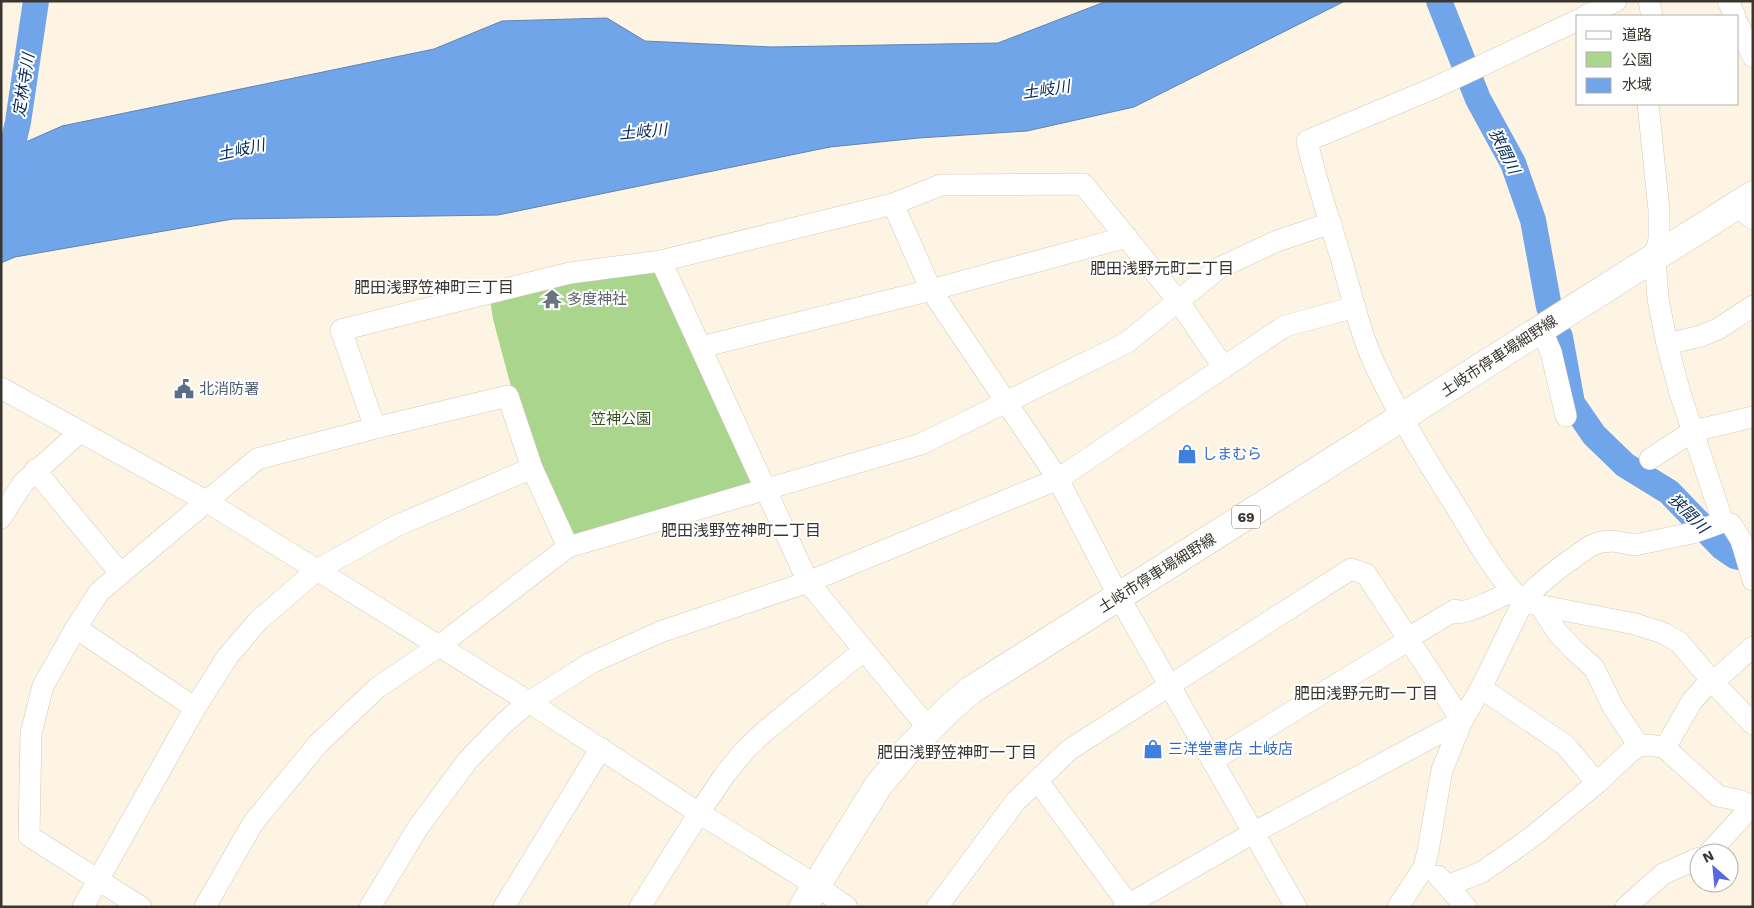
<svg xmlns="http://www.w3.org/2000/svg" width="1754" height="908" font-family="'Work Sans','Noto Sans JP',sans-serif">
	<rect width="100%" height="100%" fill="#fef4e4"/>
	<!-- green -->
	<polygon fill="#aad58d" points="660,272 755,482 563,538 526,443 493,319 490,299 573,279"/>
	<!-- water -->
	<polygon fill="#70a5ea" stroke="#6084b2" points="1107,1 1345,1 1134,107 1027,131 919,138 830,147 498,215 233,219 15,257 1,263 1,153 62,126 434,49 502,21 607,18 645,41 771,47 998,43"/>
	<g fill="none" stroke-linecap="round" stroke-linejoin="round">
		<!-- river -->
		<g stroke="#70a5ea" stroke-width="26">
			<polyline points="1439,1 1478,99 1513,163 1533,220 1549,307"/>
			<polyline points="1,197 18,122 36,1"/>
			<polyline points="1560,337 1572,403 1594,435 1625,465 1669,492 1722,547 1735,556 1753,560"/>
		</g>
		<defs>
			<g id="minor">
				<polyline points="1649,1 1652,16"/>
				<polyline points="1728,1 1735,16"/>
				<polyline points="1585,16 1616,1"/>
				<path d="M1578 20 1434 88 1307 141C1316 181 1329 219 1341 258 1351 292 1360 333 1375 365 1399 416 1428 463 1458 510 1478 542 1496 576 1523 602L1635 624 1663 633 1679 642 1711 680 1753 724"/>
				<polyline points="1738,24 1753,57"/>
				<polyline points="893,204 931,290 1058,479 1119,597 1296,907"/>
				<polyline points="1737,206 1753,219"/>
				<polyline points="661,261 808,582 929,729"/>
				<polyline points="1541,329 1551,352 1566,416"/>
				<polyline points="1667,344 1701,336 1718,329 1753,306"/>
				<polyline points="701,347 931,290 1127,237"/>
				<polyline points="1,388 206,501 529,702 699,813 817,886 847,907"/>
				<polyline points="375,428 341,330 570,273 661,261 893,204 941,185 1083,184 1179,302 1224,368"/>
				<polyline points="1650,459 1693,431 1753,417"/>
				<polyline points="35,470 120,573"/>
				<polyline points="1,518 23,483 80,432"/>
				<polyline points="1731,524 1741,540 1753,580"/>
				<polyline points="1540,606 1558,633 1574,650 1594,668 1613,707 1639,746 1650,745 1665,748 1718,796 1738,800 1752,806 1709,853"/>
				<polyline points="76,628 195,708"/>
				<polyline points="1713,682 1753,647"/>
				<polyline points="1481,688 1565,745 1597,783"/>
				<polyline points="1665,748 1692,701 1711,680"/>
				<path d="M1212 761 1409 640 1415 634 1455 610 1458 613C1477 609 1494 600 1512 591"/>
				<polyline points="1037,780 1128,904"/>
				<polyline points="1438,876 1466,907"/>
				<polyline points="1447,886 1482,872 1532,837 1597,783 1630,752 1639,746"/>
				<polyline points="83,907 195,708 228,656 258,621 317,570 396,526 532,468"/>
				<polyline points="141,907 29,836 31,733 43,686 76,628 99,592 257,459 375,428 508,396 532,468 568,547"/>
				<polyline points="205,907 253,823 318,744 377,688 439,646 568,547 921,444 1126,343 1219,268 1277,241 1331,223"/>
				<polyline points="370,907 419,826 468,760 503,724 529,702 591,663 660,632 808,582 1058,479 1285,326 1355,307"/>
				<polyline points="504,907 601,748"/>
				<polyline points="640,907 699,813 726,773 745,750 765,731 863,651"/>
				<polyline points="937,907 1016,801 1069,750 1351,569 1366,574 1462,721 1253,833 1124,907"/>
				<polyline points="1398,907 1424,867 1428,851 1442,770 1462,721 1481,688 1523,602 1534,589 1558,569 1590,546 1601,542 1612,541 1635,545 1692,533 1723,522 1680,393 1667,344 1658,299 1655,257 1659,239 1659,210 1648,104"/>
				<polyline points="1626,907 1663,874 1699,858"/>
			</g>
			<polyline id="major" points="803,907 878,786 907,751 950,708 971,690 1753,195"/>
		</defs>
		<!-- minor casing -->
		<use href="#minor" stroke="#d3caba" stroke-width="22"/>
		<!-- major casing -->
		<use href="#major" stroke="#d3caba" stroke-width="29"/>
		<!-- minor -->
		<use href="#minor" stroke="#fff" stroke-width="21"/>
		<!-- major -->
		<use href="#major" stroke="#fff" stroke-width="28"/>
	</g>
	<!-- icons -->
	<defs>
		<symbol id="temple-bare" viewBox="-9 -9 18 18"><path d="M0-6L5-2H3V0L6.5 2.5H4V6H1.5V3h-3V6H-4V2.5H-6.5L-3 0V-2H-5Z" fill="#6b7280" stroke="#fff" stroke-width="2.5" paint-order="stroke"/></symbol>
		<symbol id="civic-bare" viewBox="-9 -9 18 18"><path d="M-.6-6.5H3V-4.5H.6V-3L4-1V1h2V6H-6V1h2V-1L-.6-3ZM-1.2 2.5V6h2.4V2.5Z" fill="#5c6f8a" stroke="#fff" stroke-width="2.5" paint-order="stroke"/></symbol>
		<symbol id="shop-bare" viewBox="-9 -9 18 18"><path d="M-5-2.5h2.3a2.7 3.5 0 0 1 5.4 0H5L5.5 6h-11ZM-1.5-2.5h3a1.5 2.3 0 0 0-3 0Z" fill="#3f7fe0" stroke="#fff" stroke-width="2.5" paint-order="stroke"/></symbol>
	</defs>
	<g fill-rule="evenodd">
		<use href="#temple-bare" x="538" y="285" width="28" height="28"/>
		<use href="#civic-bare" x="170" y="375" width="28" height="28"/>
		<use href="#shop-bare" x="1173" y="440" width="28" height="28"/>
		<use href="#shop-bare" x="1139" y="735" width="28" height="28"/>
	</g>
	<g text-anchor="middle" stroke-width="4" stroke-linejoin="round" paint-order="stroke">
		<!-- shield labels -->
		<rect fill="#fff" stroke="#74726d" stroke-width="1" x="1232" y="505.5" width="28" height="23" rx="4"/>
		<g font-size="14" font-weight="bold" fill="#39362f">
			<text x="1246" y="522">69</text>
		</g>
		<!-- worship labels -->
		<g font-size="15" fill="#5b616d" stroke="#fff" text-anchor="start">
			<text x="567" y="304">多度神社</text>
		</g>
		<!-- street labels -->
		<g font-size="15" fill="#39362f" stroke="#fff">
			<text transform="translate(1499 356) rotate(-33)" y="5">土岐市停車場細野線</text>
			<text transform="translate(1157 573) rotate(-32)" y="5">土岐市停車場細野線</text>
		</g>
		<!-- service labels -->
		<g font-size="15" fill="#4e5e75" stroke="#fff" text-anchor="start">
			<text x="199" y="394">北消防署</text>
		</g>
		<!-- park labels -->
		<g font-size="15" fill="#324f19" stroke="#fff">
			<text x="621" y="424">笠神公園</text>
		</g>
		<!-- shop labels -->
		<g font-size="15" fill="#366cbe" stroke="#fff" text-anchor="start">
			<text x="1202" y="459">しまむら</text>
			<text x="1168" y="754">三洋堂書店 土岐店</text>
		</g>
		<!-- water labels -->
		<g font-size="16" font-style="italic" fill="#062b57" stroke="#fff">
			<text transform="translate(23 85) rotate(-81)" y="6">定林寺川</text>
			<text transform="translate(1046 89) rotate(-8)" y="6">土岐川</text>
			<text transform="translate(643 131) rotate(-5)" y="6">土岐川</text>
			<text transform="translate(241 149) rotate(-12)" y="6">土岐川</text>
			<text transform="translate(1505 151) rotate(64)" y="6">狭間川</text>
			<text transform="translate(1689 513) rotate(45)" y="6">狭間川</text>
		</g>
		<!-- neighbourhood labels -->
		<g font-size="16" fill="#39362f" stroke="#fff">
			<text x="1162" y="274">肥田浅野元町二丁目</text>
			<text x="434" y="293">肥田浅野笠神町三丁目</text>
			<text x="741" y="536">肥田浅野笠神町二丁目</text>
			<text x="1366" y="699">肥田浅野元町一丁目</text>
			<text x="957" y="758">肥田浅野笠神町一丁目</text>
		</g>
	</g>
	<!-- border -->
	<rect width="1754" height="908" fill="none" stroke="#39362f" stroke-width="5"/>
	<!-- legend -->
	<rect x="1576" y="15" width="162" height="90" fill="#ffffff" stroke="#b0afac"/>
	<rect x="1586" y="31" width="25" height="8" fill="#ffffff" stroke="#b0afac"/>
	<text x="1622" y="40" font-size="15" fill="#39362f">道路</text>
	<rect x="1586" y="52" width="25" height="15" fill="#aad58d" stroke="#b0afac"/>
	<text x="1622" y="65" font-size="15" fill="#39362f">公園</text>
	<rect x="1586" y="78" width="25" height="15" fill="#70a5ea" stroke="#b0afac"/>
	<text x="1622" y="90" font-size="15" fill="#39362f">水域</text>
	<!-- north arrow -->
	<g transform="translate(1714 868) rotate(333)"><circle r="24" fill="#ffffff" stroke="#b0afac"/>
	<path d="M0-4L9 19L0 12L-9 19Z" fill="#5968df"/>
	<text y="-8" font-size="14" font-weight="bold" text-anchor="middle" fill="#39362f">N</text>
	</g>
</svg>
